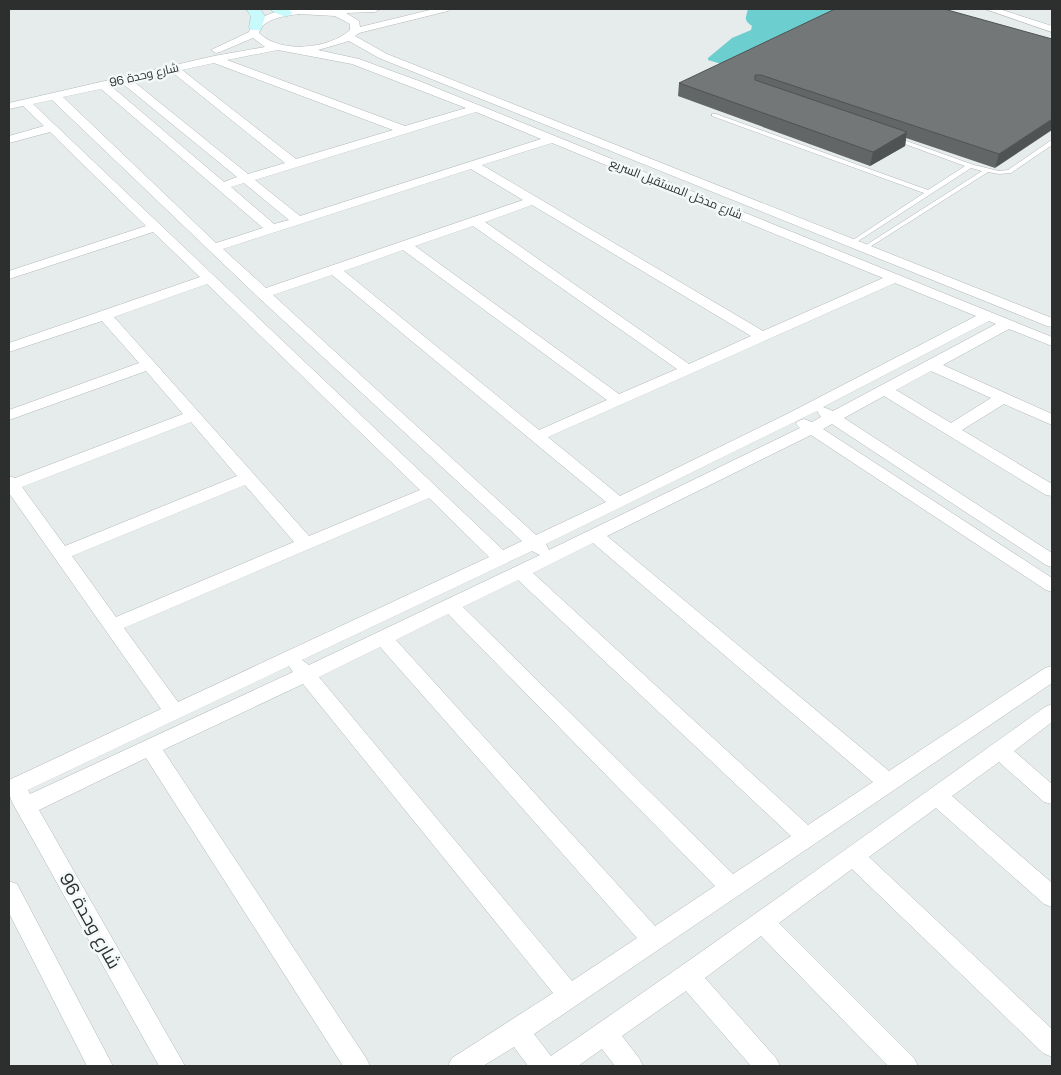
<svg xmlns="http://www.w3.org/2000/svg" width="1061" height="1075" font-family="'Space Grotesk',Cairo,sans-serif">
	<rect width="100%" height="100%" fill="#e6ebeb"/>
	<!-- green -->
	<path fill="#6dcecf" d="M748 9H859L725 65 708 60V58L732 38 751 30 752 26C743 20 746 18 748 9Z"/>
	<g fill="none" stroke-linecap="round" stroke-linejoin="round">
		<defs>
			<polygon id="lane" points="712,114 716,114 928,190 965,166 894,140 894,138 898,138 974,165 999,171 1008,170 1050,141 1052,140 1052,145 1011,173 999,174 988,172 865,250 863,249 863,247 982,171 971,168 852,245 850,244 850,242 924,193 712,116"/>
			<g id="street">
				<path d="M295 9H380L375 12 346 13 359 21 360 27 434 9H450L448 11 359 33 355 36 387 54 1052 318V327L1047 326 379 58 349 41 318 50 359 59 419 81 1052 337V346L1009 329 943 365 1052 414V425L1004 404 962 430 1052 484V496L1046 495 884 396 844 418 1052 553V567L1046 565 832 424 823 429 1052 578V592L1046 590 811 435 607 536 889 771 1045 668 1052 666V683L534 1034 551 1056C718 942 881 824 1045 707L1052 704V722L1014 751 1052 784V804L1044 802 999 762 952 796 1052 883V907L1044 904 936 808 869 857 1052 1029V1057L1043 1053 852 869 779 923 914 1058 918 1066H888L761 936 705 978 776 1058 780 1066H751L686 991 622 1036 639 1058 643 1066H615L602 1049 578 1066H528L514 1047 483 1066H448L452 1058 553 993 303 684 163 750 366 1058 370 1066H343L146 758 39 810 185 1066H159L12 802 9 793V780L161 709 9 493V476L15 478 183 414 146 371 9 420V410L139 363 102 321 9 352V343L200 277 153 232 9 279V271L146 226 50 132 9 143V136L44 126 23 106 9 109V103L214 56 265 47 253 38 220 52 216 53 211 50 249 32C255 15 279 10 295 9ZM299 14 335 16 350 24V30C329 49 280 54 259 33 263 18 285 16 299 14ZM278 50 352 64 466 108 405 126 227 60ZM214 63 393 130 296 159 182 70ZM172 72 285 163 248 174 133 81ZM123 84 237 177 224 182 111 86ZM101 89 263 228 216 243 63 97ZM52 100 258 297 522 541 503 550 33 104ZM476 112 541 139 300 216 255 180ZM552 143 883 278 763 331 482 165ZM471 169 523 200 266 288 223 249ZM244 183 289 220 274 224 231 187ZM532 205 751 336 689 364 485 222ZM473 226 677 369 619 394 415 246ZM403 250 607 400 539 430 344 271ZM332 275 606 502 536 535 273 295ZM895 283 976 316 787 414 620 496 548 437ZM207 284 420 490 309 536 114 317ZM989 321 996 324 833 411 823 407ZM931 371 991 398 951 423 896 390ZM817 411 821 417 812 422 804 419 798 421 796 424 800 428 549 550 546 544ZM191 422 237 476 65 546 22 487ZM245 485 294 542 116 617 72 556ZM429 498 489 557 178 702 124 628ZM593 543 873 782 808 825 533 573ZM532 551 540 555 309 665 302 660ZM518 580 791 836 733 874 463 607ZM448 614 715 886 655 926 396 640ZM380 647 637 938 572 981 319 677ZM289 666 293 672 30 794 28 790Z"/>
				<polygon points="985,9 999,9 1052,26 1052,32"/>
				<polygon points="9,881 17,884 113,1066 87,1066 9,913"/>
			</g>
			<g id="secondary">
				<polygon points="246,9 260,9 265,16 261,30 251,30 249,27 251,16"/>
				<polygon points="271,9 288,9 293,13 286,17 273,12"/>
			</g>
		</defs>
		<!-- lane casing -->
		<use href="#lane" stroke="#b3b8b8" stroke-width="1"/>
		<!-- street casing -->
		<use href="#street" stroke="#b3b8b8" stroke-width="1"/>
		<!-- secondary casing -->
		<use href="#secondary" stroke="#b3b8b8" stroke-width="1"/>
		<!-- lane -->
		<use href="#lane" fill="#fff" fill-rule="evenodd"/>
		<!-- street -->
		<use href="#street" fill="#fff" fill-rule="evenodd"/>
		<!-- secondary -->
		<use href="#secondary" fill="#c8fafb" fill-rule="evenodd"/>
	</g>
	<!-- wall -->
	<polygon fill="#636666" points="1052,39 995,168 906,138 905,146 870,166 678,96 679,83"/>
	<!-- shaded-wall -->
	<g fill="#505353">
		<polygon points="1052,119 1052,130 995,168 999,154"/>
		<polygon points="907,132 905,146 870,166 873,152"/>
	</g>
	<!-- building -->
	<polygon fill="#737777" stroke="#505353" points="835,9 944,9 1052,39 1052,119 999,154 761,75 755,75 755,80 907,132 873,152 679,83"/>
	<g text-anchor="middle" stroke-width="5" stroke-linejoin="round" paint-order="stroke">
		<!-- far-street labels -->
		<g font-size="12" fill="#2d2f2f" stroke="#f3f8f8">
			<text transform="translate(144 75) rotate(-13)" y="4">شارع وحدة 96</text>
			<text transform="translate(676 189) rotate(22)" y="4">شارع مدخل المستقبل السريع</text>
		</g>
		<!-- near-street labels -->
		<g font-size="18" fill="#2d2f2f" stroke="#f3f8f8">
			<text transform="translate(90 921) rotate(61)" y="6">شارع وحدة 96</text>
		</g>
	</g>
	<!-- border -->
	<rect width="1061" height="1075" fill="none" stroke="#2d2f2f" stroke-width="20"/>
</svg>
